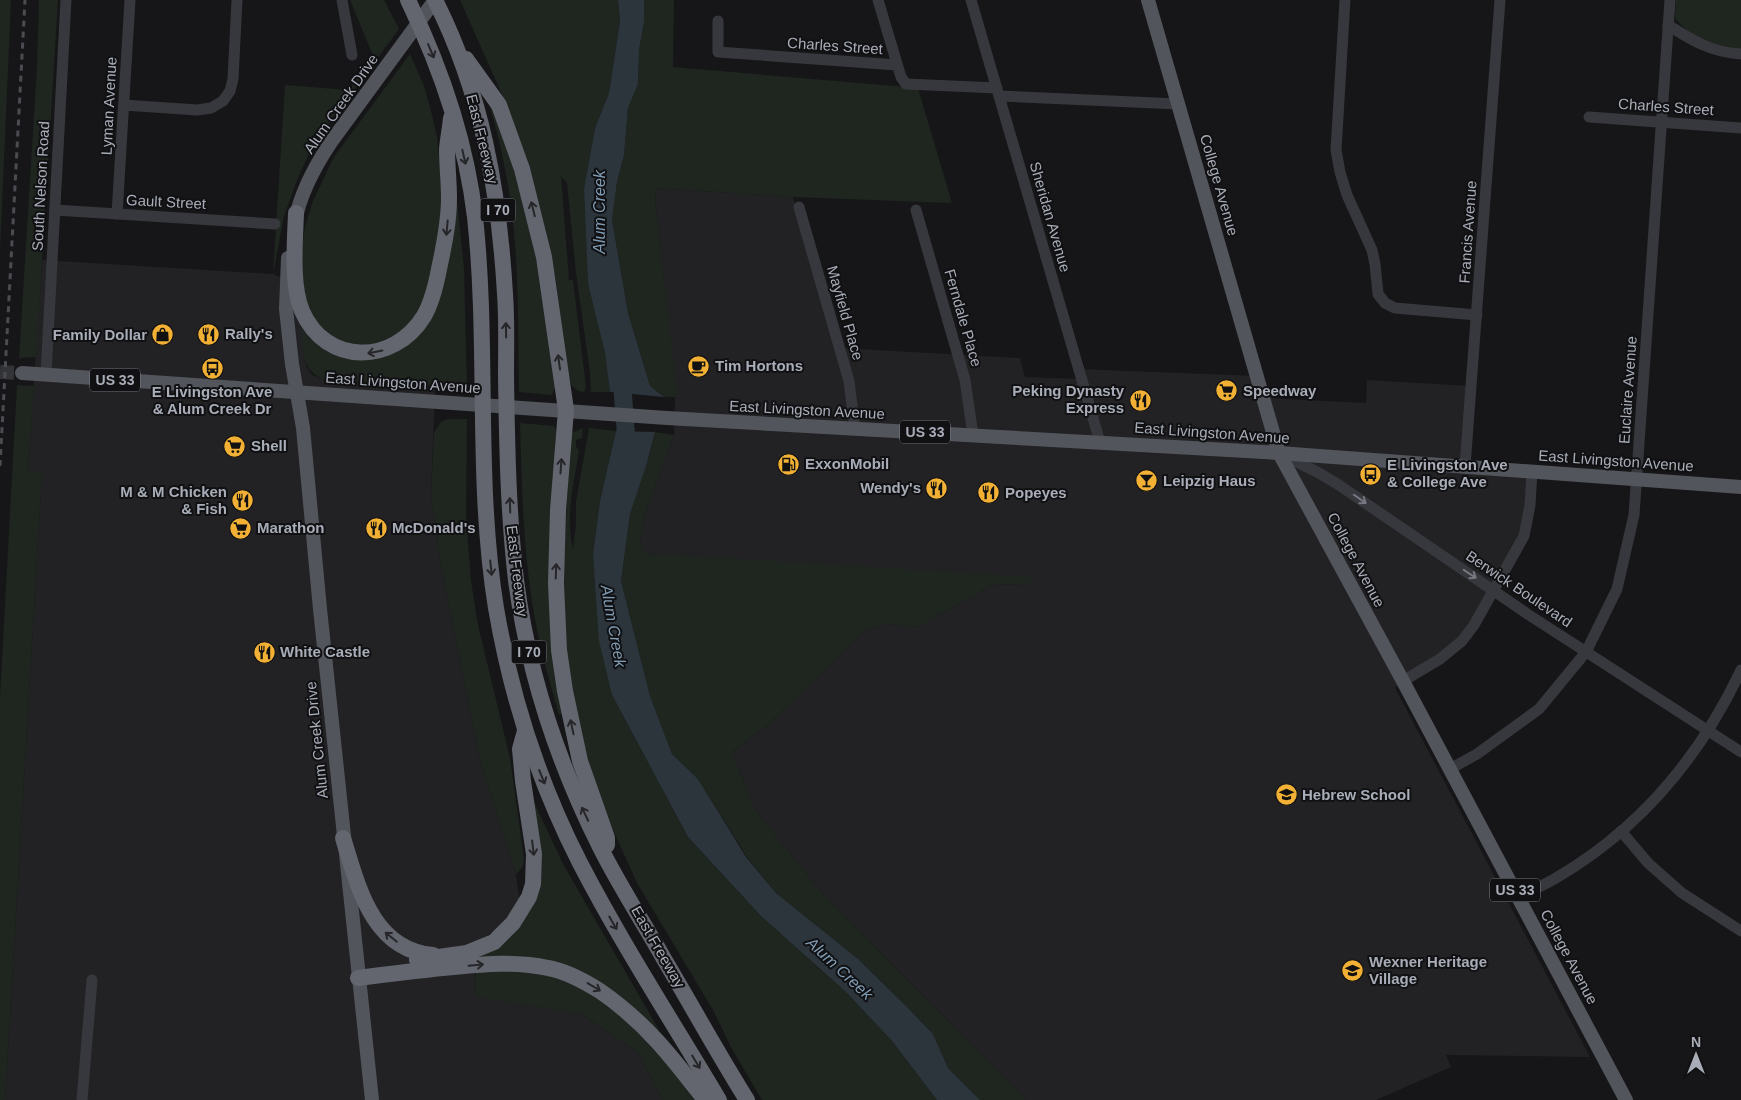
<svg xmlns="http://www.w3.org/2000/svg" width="1741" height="1100" font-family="Arial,sans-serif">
	<rect width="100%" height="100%" fill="#161618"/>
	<!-- built -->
	<g fill="#222225">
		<polygon points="656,188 793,197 841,348 1020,358 1025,377 1080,379 1078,369 1258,376 1266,398 1366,403 1367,380 1470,386 1465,464 1537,468 1532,526 1524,545 1457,648 1395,688 1590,1057 1446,1055 1451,1067 1376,1100 1026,1100 822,893 755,810 732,752 768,725 864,631 887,624 919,627 993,584 1031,585 644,553 640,545 645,513 674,435 675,397 676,392 655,200"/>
		<polygon points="42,260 273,274 299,286 306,366 312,375 322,379 435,387 431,496 441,565 480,760 516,875 520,903 506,923 473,945 476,996 582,1014 638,1053 663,1100 5,1100 42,473 28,470"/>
	</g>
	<!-- green -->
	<g fill="#1e261f">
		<polygon points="0,0 11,0 0,251"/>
		<polygon points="39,0 58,0 36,357 19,358 37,67"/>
		<polygon points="350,0 384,0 399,29 329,123 311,150 299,175 284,216 273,274 285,85 348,90 374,58"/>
		<polygon points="460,0 618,0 620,21 609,93 595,128 584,189 588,284 605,353 610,392 591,392 590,373 576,273 567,183 561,176 569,280 573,280 586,387 584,392 578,391 572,386 567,372 556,282 546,232 526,157 504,99"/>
		<polygon points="644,0 674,0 673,67 918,88 952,203 793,197 656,188 655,200 677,392 675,397 664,397 650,386 628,313 612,220 617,182 624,155 628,108 638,84 639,50 644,22"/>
		<path d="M1676 0H1741V49C1716 45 1691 39 1675 18Z"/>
		<polygon points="410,54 424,86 431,111 437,137 440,169 442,199 441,225 426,296 419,312 399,334 374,344 350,344 323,333 299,291 301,253 305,227 313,201 334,157"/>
		<path d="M493 101 533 228 556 386 552 395 519 392C518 329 519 266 511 204 506 170 499 137 489 103Z"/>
		<path d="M457 202 464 268 467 388 322 379C300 368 304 350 302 327L305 326 335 351 415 336Z"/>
		<polygon points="17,385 34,386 28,469 42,473 5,1100 0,1100 0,697"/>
		<polygon points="447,419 467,419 466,515 471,581 478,625 510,758 524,858 523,866 516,875 480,760 441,565 431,496 434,433 441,422"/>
		<path d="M520 423 554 426 556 430 550 562 562 714 559 715C550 683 541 652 535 619 523 555 522 488 520 423Z"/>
		<path d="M583 428 582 438 576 440V446L579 451C574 483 565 516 573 549L576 525V501L589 428 616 431 600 501 593 554 612 695 688 837 761 916 845 991 892 1041 937 1100H762L732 1049 713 1010 637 883 601 803 577 722 565 643 564 558 570 436 573 432Z"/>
		<polygon points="655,432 674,435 645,513 640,545 645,553 1031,577 1032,585 993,584 919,627 887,624 864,631 768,725 732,752 755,810 822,893 1026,1100 980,1100 948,1068 933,1034 906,1006 857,958 776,893 747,857 698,779 672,754 650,696 621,581 630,514 646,466"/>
		<polygon points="533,800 563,864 659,1030 657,1032 587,977 474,959 528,912"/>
		<polygon points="475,971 546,972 588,990 638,1029 679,1078 694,1100 663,1100 638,1053 582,1014 476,997"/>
	</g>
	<!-- water -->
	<g fill="#2c353c">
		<polygon points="618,0 644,0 644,22 639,50 638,84 628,108 624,155 617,182 612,220 628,313 650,386 664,397 610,392 605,353 588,284 584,189 595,128 609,93 620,21"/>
		<polygon points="616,431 655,432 646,466 630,514 621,581 650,696 672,754 698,779 746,857 776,893 857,958 906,1006 933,1034 948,1068 980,1100 937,1100 892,1041 845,991 761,916 688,837 612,695 599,641 593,554 600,501"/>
	</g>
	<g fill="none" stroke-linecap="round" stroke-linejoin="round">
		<!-- river -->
		<polyline stroke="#2c353c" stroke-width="18" points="621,369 626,435 624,455"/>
		<!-- major-tunnel -->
		<polyline stroke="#333438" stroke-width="14" stroke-dasharray="14 7" stroke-linecap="butt" points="0,372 22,373"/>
		<!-- minor -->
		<g stroke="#37383d" stroke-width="11">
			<polyline points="342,0 352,55"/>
			<polyline points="878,0 901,77 906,84 997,88"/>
			<polyline points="971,0 1100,442"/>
			<polyline points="1345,0 1336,150 1340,172 1347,195 1372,250 1375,264 1378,294 1385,303 1395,308 1477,315"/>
			<polyline points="718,21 718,52 897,65"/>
			<path d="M1668 25C1693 41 1711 52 1741 54"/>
			<polyline points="999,96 1178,104"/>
			<polyline points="124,105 197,110 211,108 223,101 230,91 233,79 237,0"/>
			<polyline points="1589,117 1741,128"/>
			<polyline points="799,207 849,381 855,429"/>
			<polyline points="55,210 275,224"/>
			<polyline points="916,210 965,380 973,435"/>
			<polyline points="117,214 130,0"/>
			<polyline points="46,374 66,0"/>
			<polyline points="1283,455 1319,473 1339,485 1529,615 1741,752"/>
			<polyline points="1465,466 1500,0"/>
			<polyline points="1403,681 1440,659 1462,641 1474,625 1524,536 1530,505 1532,471"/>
			<polyline points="1450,769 1477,754 1539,709 1586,652 1617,589 1634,515 1670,0"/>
			<polyline points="1621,831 1648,863 1682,893 1741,931"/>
			<path d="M1518 897C1531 891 1544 885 1556 878 1640 829 1700 757 1741 670"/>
			<polyline points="82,1100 92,980"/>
		</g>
		<!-- major -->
		<g stroke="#53555c" stroke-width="14">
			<polyline points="1148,0 1279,453 1404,683 1626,1100"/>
			<path d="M295 222C300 193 315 166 331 142L435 0"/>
			<polyline points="288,258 286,309 292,364 303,428 320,609 372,1100"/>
			<polyline points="22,373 667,418 1279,453 1741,487"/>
		</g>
		<!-- highway -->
		<g stroke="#63666e" stroke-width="16">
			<path d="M408 0C441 68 466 141 475 217 489 347 475 479 496 608 511 696 539 783 580 863 622 944 672 1021 719 1100"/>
			<path d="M435 0C482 93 499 191 505 294 507 321 506 348 506 376 507 444 508 512 516 580 528 673 558 763 600 847 619 885 643 922 664 959 692 1006 718 1054 747 1100"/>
			<polyline points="466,59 499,105 522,169 544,257 566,410 558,510 556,583 559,650 565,691 580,761 607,838 607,845"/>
			<path d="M296 213C295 242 291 285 302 311 326 366 394 365 424 316 432 302 436 285 439 269 444 246 449 222 449 198 449 182 447 165 447 149 448 139 450 128 451 118"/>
			<path d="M343 838C358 886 372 950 433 955"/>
			<polyline points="417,960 467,953 494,942 513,923 529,897 533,884 534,854 523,781 520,749 525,731"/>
			<path d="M358 978C390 974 421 970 453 967 485 964 516 961 548 968 566 971 584 981 600 991 645 1022 672 1057 705 1100"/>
		</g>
		<!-- rail -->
		<polyline stroke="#4a4c52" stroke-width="3" stroke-dasharray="6 5" stroke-linecap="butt" points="0,466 25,0"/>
	</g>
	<!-- one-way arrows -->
	<defs><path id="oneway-shaft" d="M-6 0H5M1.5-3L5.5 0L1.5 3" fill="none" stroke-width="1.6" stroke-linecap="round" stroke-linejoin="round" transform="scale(1.25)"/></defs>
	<g stroke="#26262a">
		<use href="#oneway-shaft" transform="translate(431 51) rotate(67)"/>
		<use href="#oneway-shaft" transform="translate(464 157) rotate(77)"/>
		<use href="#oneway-shaft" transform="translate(533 209) rotate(-104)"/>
		<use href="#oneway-shaft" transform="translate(447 228) rotate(95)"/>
		<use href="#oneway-shaft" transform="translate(506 330) rotate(-91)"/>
		<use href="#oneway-shaft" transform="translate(375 352) rotate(169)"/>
		<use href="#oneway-shaft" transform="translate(559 362) rotate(-98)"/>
		<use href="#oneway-shaft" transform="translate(561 466) rotate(-86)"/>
		<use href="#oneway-shaft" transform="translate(510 505) rotate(-92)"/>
		<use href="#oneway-shaft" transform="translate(491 568) rotate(84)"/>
		<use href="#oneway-shaft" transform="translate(556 571) rotate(-88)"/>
		<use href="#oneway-shaft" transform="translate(572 727) rotate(-102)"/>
		<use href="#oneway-shaft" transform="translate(542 777) rotate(68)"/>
		<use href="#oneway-shaft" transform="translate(585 814) rotate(-115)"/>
		<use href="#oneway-shaft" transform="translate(533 848) rotate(83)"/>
		<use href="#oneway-shaft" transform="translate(613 923) rotate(60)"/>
		<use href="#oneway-shaft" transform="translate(391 937) rotate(-141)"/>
		<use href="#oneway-shaft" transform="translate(476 965) rotate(-5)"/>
		<use href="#oneway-shaft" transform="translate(594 987) rotate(31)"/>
		<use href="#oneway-shaft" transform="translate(696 1062) rotate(59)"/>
	</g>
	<g stroke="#757881">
		<use href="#oneway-shaft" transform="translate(1360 499) rotate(35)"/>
		<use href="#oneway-shaft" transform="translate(1470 574) rotate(34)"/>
	</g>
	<!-- icons -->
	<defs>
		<symbol id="restaurant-disc" viewBox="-11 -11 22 22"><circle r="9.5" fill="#f2b134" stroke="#111113"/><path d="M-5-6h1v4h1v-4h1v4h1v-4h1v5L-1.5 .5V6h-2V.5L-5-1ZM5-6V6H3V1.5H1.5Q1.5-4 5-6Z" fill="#111"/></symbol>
		<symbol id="shop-disc" viewBox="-11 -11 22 22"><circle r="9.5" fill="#f2b134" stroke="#111113"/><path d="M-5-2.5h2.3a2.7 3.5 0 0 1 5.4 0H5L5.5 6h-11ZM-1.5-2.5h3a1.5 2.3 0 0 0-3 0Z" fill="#111"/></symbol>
		<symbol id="cafe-disc" viewBox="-11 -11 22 22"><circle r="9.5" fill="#f2b134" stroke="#111113"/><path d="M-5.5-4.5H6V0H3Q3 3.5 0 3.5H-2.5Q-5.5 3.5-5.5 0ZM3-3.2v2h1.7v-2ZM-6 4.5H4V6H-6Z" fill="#111"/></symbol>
		<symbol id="bus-disc" viewBox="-11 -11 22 22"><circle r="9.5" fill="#f2b134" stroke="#111113"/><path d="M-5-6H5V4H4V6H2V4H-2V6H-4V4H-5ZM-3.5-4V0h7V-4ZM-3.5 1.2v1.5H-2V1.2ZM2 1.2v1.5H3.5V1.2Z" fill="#111"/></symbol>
		<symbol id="supermarket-disc" viewBox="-11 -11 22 22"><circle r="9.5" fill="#f2b134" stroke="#111113"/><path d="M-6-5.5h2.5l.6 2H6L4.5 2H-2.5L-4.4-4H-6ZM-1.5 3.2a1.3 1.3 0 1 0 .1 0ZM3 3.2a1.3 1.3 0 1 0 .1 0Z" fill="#111"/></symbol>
		<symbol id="fuel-disc" viewBox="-11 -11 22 22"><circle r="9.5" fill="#f2b134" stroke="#111113"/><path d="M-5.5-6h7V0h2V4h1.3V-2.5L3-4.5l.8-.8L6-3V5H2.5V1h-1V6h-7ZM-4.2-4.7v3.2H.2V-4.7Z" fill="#111"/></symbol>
		<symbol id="bar-disc" viewBox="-11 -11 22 22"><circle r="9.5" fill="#f2b134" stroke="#111113"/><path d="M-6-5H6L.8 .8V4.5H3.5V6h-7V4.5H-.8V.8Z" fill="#111"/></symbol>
		<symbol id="school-disc" viewBox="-11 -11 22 22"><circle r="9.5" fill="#f2b134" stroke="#111113"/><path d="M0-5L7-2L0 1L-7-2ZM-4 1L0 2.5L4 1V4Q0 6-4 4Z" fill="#111"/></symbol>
	</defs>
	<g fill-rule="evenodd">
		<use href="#restaurant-disc" x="196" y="322" width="25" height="25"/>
		<use href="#shop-disc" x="150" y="322" width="25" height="25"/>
		<use href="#cafe-disc" x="686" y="354" width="25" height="25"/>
		<use href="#bus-disc" x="200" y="356" width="25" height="25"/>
		<use href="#supermarket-disc" x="1214" y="378" width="25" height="25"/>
		<use href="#restaurant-disc" x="1128" y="388" width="25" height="25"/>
		<use href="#supermarket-disc" x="222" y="434" width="25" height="25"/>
		<use href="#fuel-disc" x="776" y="452" width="25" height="25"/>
		<use href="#bus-disc" x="1358" y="462" width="25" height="25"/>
		<use href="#bar-disc" x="1134" y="468" width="25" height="25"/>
		<use href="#restaurant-disc" x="924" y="476" width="25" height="25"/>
		<use href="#restaurant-disc" x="976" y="480" width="25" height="25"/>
		<use href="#restaurant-disc" x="230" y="488" width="25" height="25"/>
		<use href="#supermarket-disc" x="228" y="516" width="25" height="25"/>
		<use href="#restaurant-disc" x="364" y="516" width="25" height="25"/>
		<use href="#restaurant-disc" x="252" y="640" width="25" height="25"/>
		<use href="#school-disc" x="1274" y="782" width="25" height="25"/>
		<use href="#school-disc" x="1340" y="958" width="25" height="25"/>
	</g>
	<g text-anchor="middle" stroke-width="4" stroke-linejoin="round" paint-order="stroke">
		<!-- shield labels -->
		<g fill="#111113" stroke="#7b7e86" stroke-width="1">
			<rect x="480.5" y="198.5" width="35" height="23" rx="4"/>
			<rect x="90" y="368.5" width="50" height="23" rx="4"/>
			<rect x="900" y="420.5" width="50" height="23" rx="4"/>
			<rect x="511.5" y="640.5" width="35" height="23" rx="4"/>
			<rect x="1490" y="878.5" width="50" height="23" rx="4"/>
		</g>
		<g font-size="14" font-weight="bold" fill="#a8adb8">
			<text x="498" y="215">I 70</text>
			<text x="115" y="385">US 33</text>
			<text x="925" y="437">US 33</text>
			<text x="529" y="657">I 70</text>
			<text x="1515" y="895">US 33</text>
		</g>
		<!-- street labels -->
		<g font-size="15" fill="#a8adb8" stroke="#111113">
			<text transform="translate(835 46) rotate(4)" y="5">Charles Street</text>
			<text transform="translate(341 104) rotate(-55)" y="5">Alum Creek Drive</text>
			<text transform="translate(109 106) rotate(-87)" y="5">Lyman Avenue</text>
			<text transform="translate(1666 107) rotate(4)" y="5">Charles Street</text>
			<text transform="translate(482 139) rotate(76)" y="5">East Freeway</text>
			<text transform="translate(1219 185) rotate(74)" y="5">College Avenue</text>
			<text transform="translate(41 186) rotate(-87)" y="5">South Nelson Road</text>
			<text transform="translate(166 202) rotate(3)" y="5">Gault Street</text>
			<text transform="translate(1050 217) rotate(74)" y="5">Sheridan Avenue</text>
			<text transform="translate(1468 232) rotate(-86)" y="5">Francis Avenue</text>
			<text transform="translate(845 313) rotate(74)" y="5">Mayfield Place</text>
			<text transform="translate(963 318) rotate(74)" y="5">Ferndale Place</text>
			<text transform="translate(403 383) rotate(4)" y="5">East Livingston Avenue</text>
			<text transform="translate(1628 390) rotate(-86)" y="5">Euclaire Avenue</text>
			<text transform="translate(807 410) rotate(3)" y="5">East Livingston Avenue</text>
			<text transform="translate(1212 433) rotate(4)" y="5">East Livingston Avenue</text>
			<text transform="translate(1616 461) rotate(4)" y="5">East Livingston Avenue</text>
			<text transform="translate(1356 560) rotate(62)" y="5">College Avenue</text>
			<text transform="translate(517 571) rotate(83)" y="5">East Freeway</text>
			<text transform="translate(1519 589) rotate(34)" y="5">Berwick Boulevard</text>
			<text transform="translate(317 740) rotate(-96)" y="5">Alum Creek Drive</text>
			<text transform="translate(658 947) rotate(60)" y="5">East Freeway</text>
			<text transform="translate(1569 957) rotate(62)" y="5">College Avenue</text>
		</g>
		<!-- poi labels -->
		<g font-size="15" font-weight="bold" fill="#a8adb8" stroke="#111113" text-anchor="start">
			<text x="225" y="339">Rally's</text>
			<text x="147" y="340" text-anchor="end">Family Dollar</text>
			<text x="715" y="371">Tim Hortons</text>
			<text x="1124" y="396" text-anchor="end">Peking Dynasty<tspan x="1124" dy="17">Express</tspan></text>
			<text x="1243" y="396">Speedway</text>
			<text x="212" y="397" text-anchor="middle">E Livingston Ave<tspan x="212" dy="17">&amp; Alum Creek Dr</tspan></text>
			<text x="251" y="451">Shell</text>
			<text x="805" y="469">ExxonMobil</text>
			<text x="1387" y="470">E Livingston Ave<tspan x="1387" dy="17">&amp; College Ave</tspan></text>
			<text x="1163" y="486">Leipzig Haus</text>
			<text x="921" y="493" text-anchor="end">Wendy's</text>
			<text x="227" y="497" text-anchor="end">M &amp; M Chicken<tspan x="227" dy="17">&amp; Fish</tspan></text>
			<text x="1005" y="498">Popeyes</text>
			<text x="257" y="533">Marathon</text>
			<text x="392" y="533">McDonald's</text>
			<text x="280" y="657">White Castle</text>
			<text x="1302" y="800">Hebrew School</text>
			<text x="1369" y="967">Wexner Heritage<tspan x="1369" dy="17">Village</tspan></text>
		</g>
		<!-- water labels -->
		<g font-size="16" font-style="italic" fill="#7f9bb3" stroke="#111113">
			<text transform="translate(599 212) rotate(-90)" y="6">Alum Creek</text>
			<text transform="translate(614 626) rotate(80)" y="6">Alum Creek</text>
			<text transform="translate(840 968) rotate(43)" y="6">Alum Creek</text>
		</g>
	</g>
	<!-- north arrow -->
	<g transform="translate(1696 1055)" stroke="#111113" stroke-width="4" paint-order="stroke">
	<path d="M0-4L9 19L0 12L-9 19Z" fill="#a8adb8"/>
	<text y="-8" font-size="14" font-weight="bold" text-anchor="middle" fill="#a8adb8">N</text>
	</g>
</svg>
